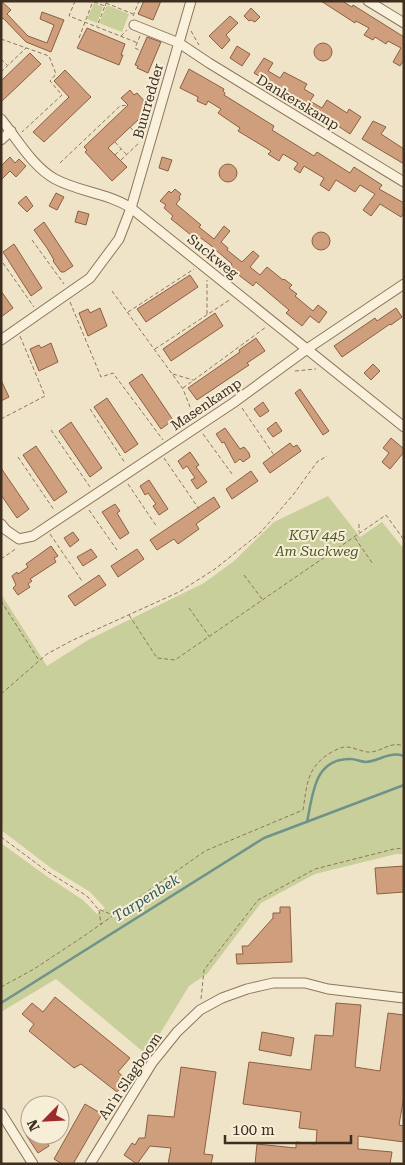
<svg xmlns="http://www.w3.org/2000/svg" width="405" height="1165" font-family="'Roboto Serif',serif">
	<rect width="100%" height="100%" fill="#f0e4c8"/>
	<!-- green -->
	<g fill="#c9cf9b">
		<polygon points="94,3 103,7 97,23 87,19"/>
		<polygon points="107,5 129,14 122,32 99,23"/>
		<polygon points="328,496 360,537 382,522 404,549 404,854 396,854 315,874 261,903 207,974 189,986 147,1055 56,979 1,1012 1,843 45,875 83,900 97,914 105,908 90,892 51,868 1,830 1,594 47,666 88,640 204,583 234,561 274,522"/>
	</g>
	<g fill="none" stroke-linecap="round" stroke-linejoin="round">
		<!-- stream -->
		<g stroke="#6f938a" stroke-width="2.5">
			<path d="M307 822C313 794 314 758 351 759 356 759 361 762 366 762 380 761 388 751 404 756"/>
			<polyline points="1,1003 264,838 404,785"/>
		</g>
	</g>
	<!-- building -->
	<g fill="#cf9f7d" stroke="#8d5f41">
		<polygon points="1,1 11,10 7,14 28,36 47,43 54,25 40,19 42,12 64,20 51,52 26,42 3,18 1,20"/>
		<polygon points="144,1 161,1 153,20 138,14"/>
		<polygon points="321,1 342,1 352,7 353,5 404,37 404,60 400,66 393,62 401,48 388,41 386,44 375,37 373,40 364,35 369,28 356,21 355,23"/>
		<polygon points="251,8 260,17 255,22 251,20 249,21 244,16"/>
		<polygon points="230,16 238,23 226,35 230,40 222,49 209,36"/>
		<polygon points="87,28 125,44 121,55 123,55 119,65 77,48"/>
		<polygon points="147,37 161,42 148,73 137,68 138,66 135,65"/>
		<circle cx="323" cy="52" r="9"/>
		<polygon points="237,46 250,54 242,66 230,58"/>
		<polygon points="30,53 41,64 1,102 1,81"/>
		<polygon points="264,58 273,63 268,71 280,78 284,72 307,84 304,89 314,95 310,101 322,108 327,100 347,113 349,109 361,117 350,134 307,105 254,73"/>
		<polygon points="189,69 224,89 223,91 225,93 224,95 274,126 272,130 314,156 317,152 350,173 354,167 382,185 379,189 404,203 404,213 401,217 380,204 371,216 363,210 375,194 360,185 355,192 336,180 329,191 320,185 324,178 304,166 300,173 294,169 298,163 283,154 279,161 268,154 271,151 238,131 240,128 218,113 221,109 208,101 206,105 197,101 198,97 180,88"/>
		<polygon points="65,70 91,97 44,142 33,132 69,97 54,81"/>
		<polygon points="130,90 134,95 137,93 148,105 144,109 146,110 139,119 108,148 127,167 112,181 85,152 87,150 84,147 128,105 121,98"/>
		<polygon points="373,121 386,127 381,134 404,149 404,164 362,139"/>
		<polygon points="10,157 15,163 19,159 26,166 16,177 10,171 1,180 1,166"/>
		<polygon points="162,157 172,160 168,171 159,168"/>
		<circle cx="228" cy="173" r="9"/>
		<polygon points="175,189 181,194 179,197 180,199 176,204 201,225 199,227 214,239 224,226 230,231 221,242 228,248 227,250 242,262 253,251 259,256 250,267 260,275 267,267 283,280 284,279 292,285 289,288 297,294 295,296 313,311 318,305 327,312 319,323 310,316 302,326 297,322 286,313 289,310 256,282 253,286 240,276 230,267 232,264 209,244 198,236 196,239 171,219 173,216 164,208 166,205 160,201 169,191 171,193"/>
		<polygon points="56,193 64,197 57,210 49,206"/>
		<polygon points="26,196 33,206 27,212 18,203"/>
		<polygon points="78,211 89,214 86,225 75,222"/>
		<polygon points="44,222 73,266 64,272 61,272 53,261 54,260 47,248 34,230"/>
		<circle cx="321" cy="241" r="9"/>
		<polygon points="14,244 42,288 31,296 3,252"/>
		<polygon points="190,275 198,287 146,322 137,309"/>
		<polygon points="1,291 13,308 1,317"/>
		<polygon points="100,308 107,326 88,336 79,313 88,309 90,313"/>
		<polygon points="396,308 402,317 391,325 390,324 342,357 334,346 375,318 377,321"/>
		<polygon points="215,313 223,326 171,361 163,349"/>
		<polygon points="256,338 265,351 247,363 249,365 197,400 188,388 240,352 239,350"/>
		<polygon points="51,343 58,362 39,371 30,349 39,345 41,348"/>
		<polygon points="373,364 380,371 371,380 364,373"/>
		<polygon points="142,374 173,420 161,429 129,383"/>
		<polygon points="1,380 9,397 1,401"/>
		<polygon points="300,389 329,431 323,435 295,393"/>
		<polygon points="107,398 138,444 125,453 94,407"/>
		<polygon points="263,402 269,411 260,417 254,409"/>
		<polygon points="71,422 102,468 90,477 59,431"/>
		<polygon points="276,422 282,431 273,437 267,429"/>
		<polygon points="225,428 240,449 244,447 249,453 250,457 243,462 240,459 235,463 224,442 222,443 216,434"/>
		<polygon points="391,438 404,449 404,452 390,469 382,462 389,453 383,448"/>
		<polygon points="290,443 293,447 297,445 301,451 270,473 263,463"/>
		<polygon points="36,446 67,492 54,501 23,455"/>
		<polygon points="190,452 199,465 196,467 207,482 197,489 191,480 195,478 187,466 183,469 178,461"/>
		<polygon points="1,468 29,509 17,518 1,495"/>
		<polygon points="251,471 258,481 232,499 226,489"/>
		<polygon points="149,480 168,509 159,515 153,506 156,504 148,493 145,495 140,486"/>
		<polygon points="214,497 220,507 196,524 199,529 178,544 174,539 157,550 150,540"/>
		<polygon points="115,504 120,511 117,513 129,533 120,539 102,512"/>
		<polygon points="73,532 79,540 70,547 64,538"/>
		<polygon points="51,546 58,556 54,558 56,562 30,579 32,581 28,584 30,587 18,595 13,588 16,585 12,576 17,572 18,574 28,567 26,564"/>
		<polygon points="91,549 97,557 83,566 77,557"/>
		<polygon points="137,549 144,559 118,577 111,566"/>
		<polygon points="99,575 106,585 75,606 68,596"/>
		<polygon points="404,866 404,892 377,894 375,868"/>
		<polygon points="280,907 290,907 292,962 237,964 236,954 243,954 242,946 248,946 273,918 273,913 280,913"/>
		<polygon points="55,997 130,1058 118,1072 127,1080 117,1092 81,1064 74,1068 29,1031 34,1024 22,1014 32,1003 43,1012"/>
		<polygon points="336,1003 361,1005 355,1067 380,1071 388,1013 404,1015 404,1096 399,1125 404,1126 404,1142 358,1136 358,1149 392,1152 390,1164 255,1164 257,1144 296,1148 296,1142 316,1144 317,1130 299,1128 301,1112 243,1104 249,1062 311,1070 315,1035 333,1036"/>
		<polygon points="262,1032 294,1038 291,1056 259,1050"/>
		<polygon points="181,1067 216,1072 204,1154 213,1155 211,1164 168,1164 171,1148 150,1146 137,1164 124,1155 132,1143 135,1145 139,1138 145,1138 148,1115 174,1117"/>
		<polygon points="85,1104 102,1114 73,1164 62,1164 54,1159"/>
		<polygon points="26,1135 42,1135 49,1146 38,1153"/>
	</g>
	<g fill="none" stroke-linecap="round" stroke-linejoin="round">
		<defs>
			<g id="minor">
				<polyline points="368,1 404,23"/>
				<polyline points="134,25 179,43 209,63 404,182"/>
				<path d="M1 119C17 139 33 167 55 179 79 192 108 193 131 208L404 427"/>
				<polyline points="1,140 11,131"/>
				<polyline points="1,340 90,278 119,239 131,208 191,1"/>
				<polyline points="1,524 6,530 19,539 33,536 233,403 307,349 404,284"/>
				<polyline points="1,1113 33,1164"/>
				<polyline points="90,1164 152,1063 177,1032 200,1010 222,998 247,989 273,983 305,983 328,989 404,998"/>
			</g>
		</defs>
		<!-- minor casing -->
		<use href="#minor" stroke="#8d765c" stroke-width="11"/>
		<!-- path -->
		<g stroke="#8d765c" stroke-width="1" stroke-dasharray="4 2.5" stroke-linecap="butt">
			<polyline points="75,1 69,16 138,43"/>
			<polyline points="94,2 105,6 97,26"/>
			<polyline points="106,3 133,14"/>
			<polyline points="105,6 107,1"/>
			<polyline points="133,16 139,1"/>
			<polyline points="191,31 199,45"/>
			<polyline points="121,36 127,30"/>
			<polyline points="140,36 135,48 141,51"/>
			<polyline points="79,38 93,1"/>
			<polyline points="1,39 49,56 56,74 50,81 62,95 22,132"/>
			<polyline points="1,59 7,65"/>
			<polyline points="1,72 26,48"/>
			<polyline points="130,127 142,140"/>
			<polyline points="115,142 126,154"/>
			<polyline points="115,155 121,149"/>
			<polyline points="121,160 140,142"/>
			<polyline points="60,163 120,106 128,105"/>
			<polyline points="32,240 64,284"/>
			<polyline points="3,263 34,307"/>
			<polyline points="112,291 183,389 194,417"/>
			<polyline points="70,302 101,377 113,373 163,440"/>
			<polyline points="128,312 194,269"/>
			<polyline points="207,314 207,280"/>
			<polyline points="155,349 231,299"/>
			<polyline points="295,371 316,369"/>
			<polyline points="173,374 193,380"/>
			<polyline points="183,388 266,327"/>
			<polyline points="242,408 274,455"/>
			<polyline points="90,409 125,463"/>
			<polyline points="1,419 45,396 20,336"/>
			<polyline points="51,430 90,487"/>
			<polyline points="203,434 232,474"/>
			<polyline points="18,457 54,510"/>
			<polyline points="164,458 199,509"/>
			<polyline points="128,484 157,527"/>
			<polyline points="89,510 117,550"/>
			<polyline points="359,524 359,532"/>
			<polyline points="50,534 82,581"/>
			<polyline points="355,538 373,564"/>
			<polyline points="1,559 17,548"/>
			<polyline points="244,575 262,599"/>
			<polyline points="1,601 38,659"/>
			<polyline points="189,608 209,636"/>
			<polyline points="129,615 157,658 175,660 386,515 404,540"/>
			<polyline points="1,694 47,654 71,641 179,592 215,569 260,533 293,495 317,462 327,456"/>
			<polyline points="1,837 48,872 87,896 98,909 113,915"/>
			<polyline points="99,910 101,925"/>
			<path d="M1 987 34 969 84 936 205 851 303 810C307 786 306 770 327 755 331 752 339 748 344 747 353 746 362 753 371 752 383 751 390 741 404 746"/>
			<polyline points="201,999 204,970 258,900 315,869 394,849 404,848"/>
		</g>
		<!-- minor -->
		<use href="#minor" stroke="#faf1dc" stroke-width="9"/>
	</g>
	<g text-anchor="middle" stroke-width="4" stroke-linejoin="round" paint-order="stroke">
		<!-- street labels -->
		<g font-size="14" fill="#3d2e20" stroke="#f7eed8">
			<text transform="translate(148 101) rotate(-74)" y="5">Buurredder</text>
			<text transform="translate(298 102) rotate(31)" y="5">Dankerskamp</text>
			<text transform="translate(213 256) rotate(39)" y="5">Suckweg</text>
			<text transform="translate(206 404) rotate(-34)" y="5">Masenkamp</text>
			<text transform="translate(130 1076) rotate(-56)" y="5">An'n Slagboom</text>
		</g>
		<!-- park labels -->
		<g font-size="14" font-style="italic" fill="#4d5a26" stroke="#f7eed8">
			<text x="317" y="540">KGV 445<tspan x="317" dy="16">Am Suckweg</tspan></text>
		</g>
		<!-- water labels -->
		<g font-size="15" font-style="italic" fill="#2f5d5a" stroke="#f7eed8">
			<text transform="translate(146 898) rotate(-32)" y="5">Tarpenbek</text>
		</g>
	</g>
	<!-- border -->
	<rect width="405" height="1165" fill="none" stroke="#3d2e20" stroke-width="5"/>
	<!-- north arrow -->
	<g transform="translate(45 1120) rotate(246)"><circle r="24" fill="#f7eed8" stroke="#ada18e"/>
	<path d="M0-4L9 19L0 12L-9 19Z" fill="#9e2a2b"/>
	<text y="-8" font-size="14" font-weight="bold" text-anchor="middle" fill="#3d2e20">N</text>
	</g>
	<!-- scale -->
	<path d="M225 1135v8h126v-8" fill="none" stroke="#3d2e20" stroke-width="2.5"/>
	<text x="232" y="1135" font-size="15" fill="#3d2e20" stroke="#f7eed8" stroke-width="4" paint-order="stroke">100 m</text>
</svg>
